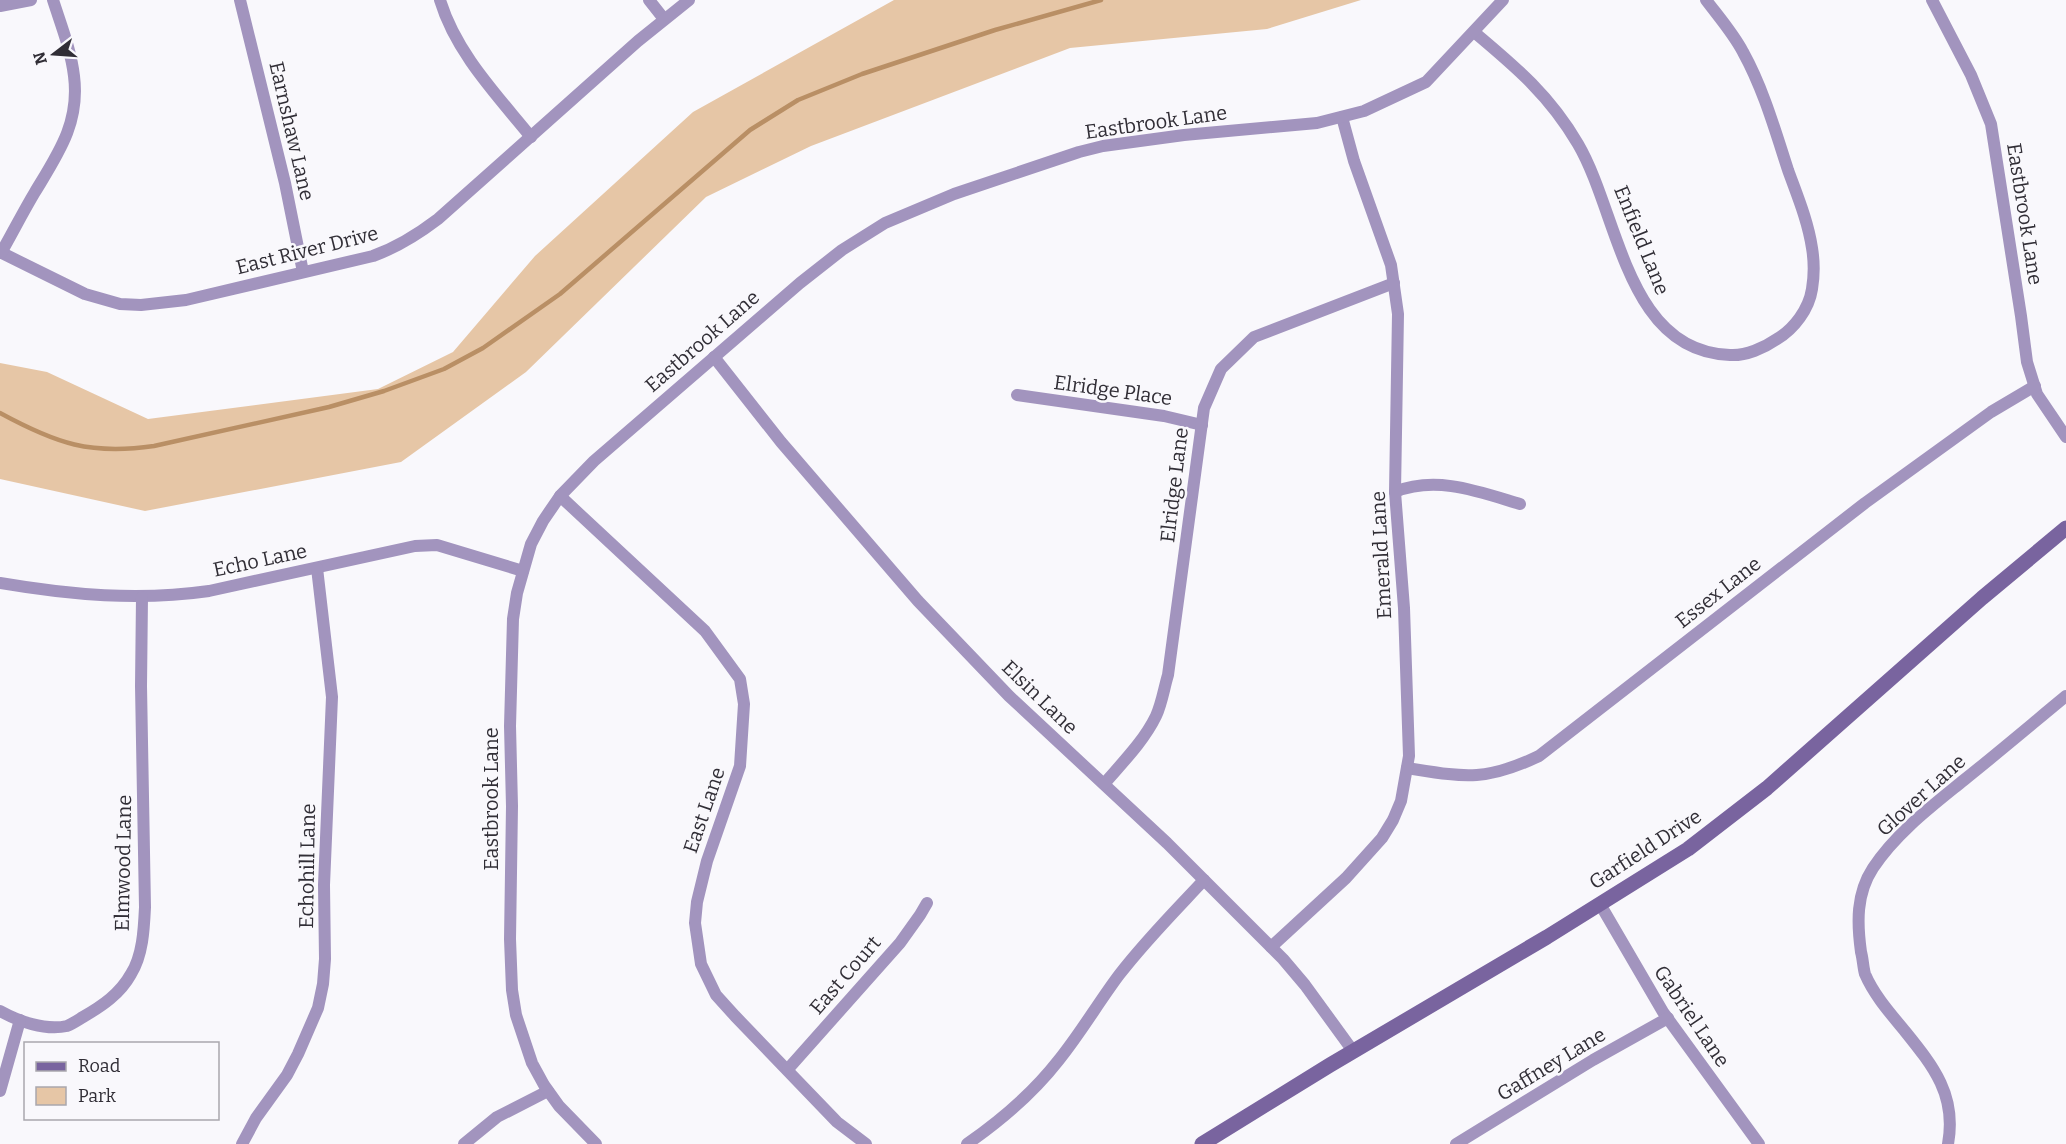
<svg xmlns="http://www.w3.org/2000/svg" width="2066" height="1144" font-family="Bitter,serif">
	<rect width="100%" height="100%" fill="#f9f8fc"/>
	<!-- green -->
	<polygon fill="#e6c6a6" points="894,0 1361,0 1267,29 1070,48 811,146 706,197 526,372 401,462 145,511 0,479 0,363 47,372 148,419 378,389 453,352 535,256 693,112"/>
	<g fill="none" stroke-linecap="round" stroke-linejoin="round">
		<!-- stream -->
		<path stroke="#b98f65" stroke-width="4.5" d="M0 413C57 444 90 455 154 446L329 407 384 391 444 369 483 348 560 294 750 130 798 100 862 74 995 30 1101 0"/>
		<!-- street -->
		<g stroke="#a294be" stroke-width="12">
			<polyline points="240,0 285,183 303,272"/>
			<path d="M440 0C456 53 497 95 531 137"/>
			<polyline points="649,0 664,19"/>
			<polyline points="1932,0 1971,75 1991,124 2021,316 2027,362 2037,394 2066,437"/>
			<polyline points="0,6 31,0"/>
			<path d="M1474 32C1517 68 1550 96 1578 144 1619 214 1626 352 1730 355 1746 356 1764 348 1777 339 1794 329 1809 309 1812 289 1814 277 1814 260 1812 248 1808 221 1797 195 1788 170 1775 130 1763 88 1743 52 1733 33 1718 16 1706 0"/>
			<path d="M0 252 85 294 120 304 141 305 186 300 373 256C398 247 417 235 438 219L638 41 689 0"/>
			<path d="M1 253C13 232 23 212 35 192 58 154 80 123 74 76 71 50 61 25 53 0"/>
			<polyline points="714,357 781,442 918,601 1009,696 1167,843 1283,959 1305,985 1353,1051"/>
			<polyline points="1017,395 1164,416 1202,425"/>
			<path d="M1395 492C1436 475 1480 492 1520 504"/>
			<polyline points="560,496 705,631 740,679 744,704 740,766 707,861 697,902 695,923 701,964 716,995 735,1016 837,1122 866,1144"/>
			<path d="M0 583C70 595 139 601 209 591L415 546 437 545 523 571"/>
			<path d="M1407 768C1464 777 1485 782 1539 756L1865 503 1991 412 2035 386"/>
			<path d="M1104 784C1122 763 1144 741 1156 716 1162 703 1164 688 1168 675L1204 408 1221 369 1254 337 1394 283"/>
			<polyline points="1600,904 1663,1012 1759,1144"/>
			<polyline points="1271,947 1346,878 1382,838 1393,820 1401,801 1409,756 1404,608 1395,492 1398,314 1391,265 1354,161 1342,117"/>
			<path d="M0 1011C18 1021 45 1031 67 1026 72 1024 78 1020 83 1017 102 1006 120 994 131 974 143 955 144 928 145 907L141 686 142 597"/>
			<polyline points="788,1069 900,943 920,915 927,903"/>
			<polyline points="0,1091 20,1020"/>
			<polyline points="242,1144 256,1118 287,1075 298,1054 318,1008 323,984 325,959 324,885 332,697 317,568"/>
			<polyline points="464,1144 497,1117 548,1091"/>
			<polyline points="596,1144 559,1106 544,1085 532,1063 516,1015 512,990 510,939 512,806 510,726 513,619 517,593 531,544 543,521 560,496 594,461 800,283 842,250 885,223 954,194 1079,152 1103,146 1184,135 1317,123 1364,111 1426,82 1503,0"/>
			<path d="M967 1144C1000 1121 1033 1093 1058 1061 1080 1034 1098 1003 1119 975 1145 941 1175 911 1204 880"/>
			<polyline points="1456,1144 1593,1060 1668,1018"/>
			<path d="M1948 1144C1957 1095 1933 1066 1904 1030 1890 1013 1874 995 1865 974 1863 967 1863 959 1861 952 1857 923 1856 894 1873 868 1896 833 1932 806 1964 780 1999 752 2032 724 2066 696"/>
		</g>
		<!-- secondary -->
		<polyline stroke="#79649f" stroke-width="15" points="1202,1144 1330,1065 1547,937 1688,849 1767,788 1982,598 2066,528"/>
	</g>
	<g text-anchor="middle" stroke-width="5" stroke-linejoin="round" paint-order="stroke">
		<!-- street labels -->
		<g font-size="20" fill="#312e36" stroke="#f9f8fc">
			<text transform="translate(1156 122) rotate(-8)" y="7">Eastbrook Lane</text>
			<text transform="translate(292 131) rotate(77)" y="7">Earnshaw Lane</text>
			<text transform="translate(2025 214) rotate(81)" y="7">Eastbrook Lane</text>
			<text transform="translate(1642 240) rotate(68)" y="7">Enfield Lane</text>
			<text transform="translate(307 250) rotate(-14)" y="7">East River Drive</text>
			<text transform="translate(702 341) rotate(-41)" y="7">Eastbrook Lane</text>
			<text transform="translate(1113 390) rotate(8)" y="7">Elridge Place</text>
			<text transform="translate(1174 485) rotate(-83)" y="7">Elridge Lane</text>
			<text transform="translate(1381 555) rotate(-93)" y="7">Emerald Lane</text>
			<text transform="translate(260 560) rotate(-12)" y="7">Echo Lane</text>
			<text transform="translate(1718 592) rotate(-38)" y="7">Essex Lane</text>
			<text transform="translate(1040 697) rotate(44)" y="7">Elsin Lane</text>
			<text transform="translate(1921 795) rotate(-42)" y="7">Glover Lane</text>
			<text transform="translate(491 799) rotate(-90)" y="7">Eastbrook Lane</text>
			<text transform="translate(704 810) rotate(-71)" y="7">East Lane</text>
			<text transform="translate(1645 849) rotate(-33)" y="7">Garfield Drive</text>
			<text transform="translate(123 863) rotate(-89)" y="7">Elmwood Lane</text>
			<text transform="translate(307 866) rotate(-89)" y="7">Echohill Lane</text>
			<text transform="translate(845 975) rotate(-49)" y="7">East Court</text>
			<text transform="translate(1692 1016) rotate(56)" y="7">Gabriel Lane</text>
			<text transform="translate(1551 1064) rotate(-31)" y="7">Gaffney Lane</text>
		</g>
	</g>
	<!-- legend -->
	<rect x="24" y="1042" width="195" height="78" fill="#f9f8fc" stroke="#a9a7ad" stroke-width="1.5"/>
	<rect x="36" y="1062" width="30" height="9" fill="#79649f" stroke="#a9a7ad" stroke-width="1.5"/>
	<text x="78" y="1072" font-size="18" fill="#312e36">Road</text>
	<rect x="36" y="1087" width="30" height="18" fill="#e6c6a6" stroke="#a9a7ad" stroke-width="1.5"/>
	<text x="78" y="1102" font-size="18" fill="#312e36">Park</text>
	<!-- north arrow -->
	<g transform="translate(54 54) rotate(253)" stroke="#f9f8fc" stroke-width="4.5" paint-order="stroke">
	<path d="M0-4.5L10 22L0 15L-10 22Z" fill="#312e36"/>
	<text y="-9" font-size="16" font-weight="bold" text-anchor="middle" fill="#312e36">N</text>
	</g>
</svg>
